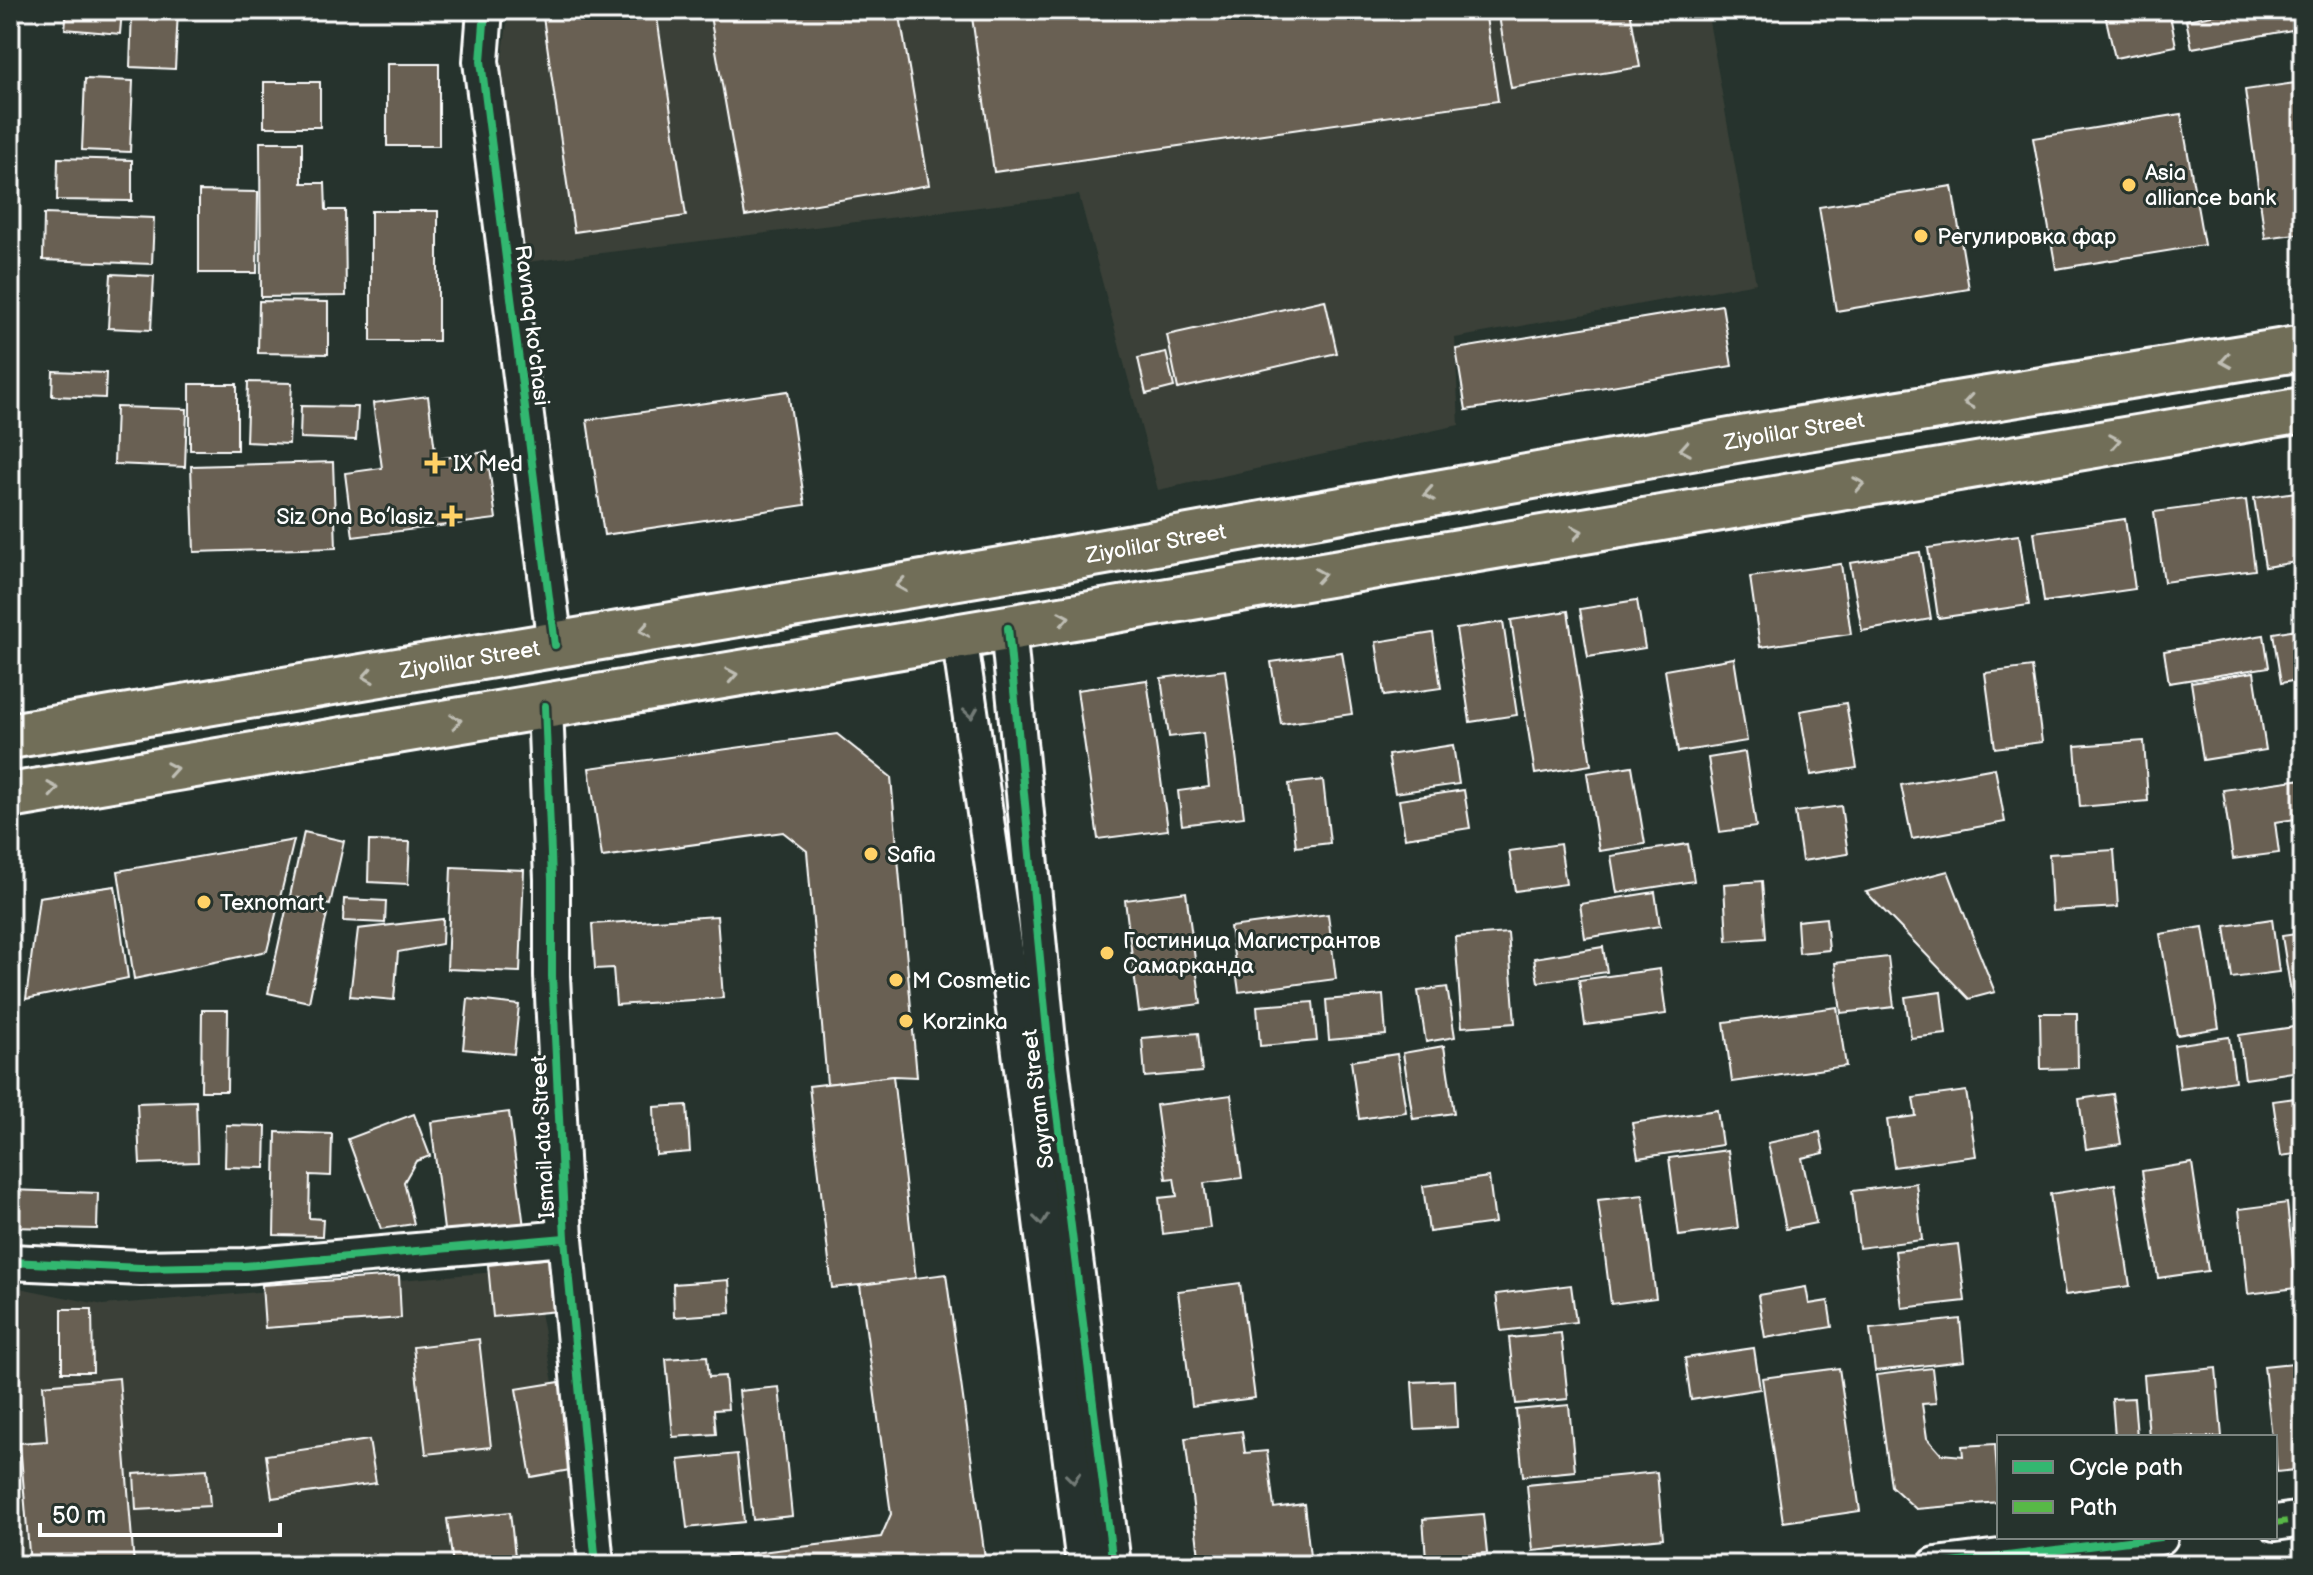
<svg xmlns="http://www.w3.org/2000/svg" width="2313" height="1575" font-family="'Balsamiq Sans',sans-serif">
	<rect width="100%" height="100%" fill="#26332d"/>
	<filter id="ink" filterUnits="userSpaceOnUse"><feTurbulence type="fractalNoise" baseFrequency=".0125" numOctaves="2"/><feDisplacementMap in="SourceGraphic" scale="16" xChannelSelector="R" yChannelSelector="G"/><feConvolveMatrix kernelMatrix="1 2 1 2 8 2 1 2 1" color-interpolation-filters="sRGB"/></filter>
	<g filter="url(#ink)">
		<!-- built -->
		<g fill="#3a4138">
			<polygon points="509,10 1707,10 1756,283 1455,338 1459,425 1158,490 1079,195 527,262 501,66"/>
			<polygon points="532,1269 558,1409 579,1565 10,1565 10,1286 103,1305"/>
		</g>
		<!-- building -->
		<g fill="#696152" stroke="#fff" stroke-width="2">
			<polygon points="67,10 122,10 120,34 65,29"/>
			<polygon points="132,10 178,11 175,69 130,67"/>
			<polygon points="542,10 656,10 686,216 574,232"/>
			<polygon points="709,10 899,10 929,185 745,216"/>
			<polygon points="971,10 1485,10 1498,101 994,172"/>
			<polygon points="1498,10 1630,10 1640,67 1511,88"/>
			<polygon points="2104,10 2169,10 2176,46 2115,58"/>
			<polygon points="2238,10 2303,10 2303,28 2192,48 2186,20"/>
			<rect x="387" y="64" width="52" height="82"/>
			<polygon points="85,79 133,81 130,152 82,150"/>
			<rect x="264" y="82" width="56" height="45"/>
			<polygon points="2303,82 2303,233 2265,238 2245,90"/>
			<polygon points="2181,114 2204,245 2056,269 2033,138"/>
			<polygon points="260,142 302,142 302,183 325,183 326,210 345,210 346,296 261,297"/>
			<polygon points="58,158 132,160 132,201 57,200"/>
			<polygon points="1952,186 1969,289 1836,311 1819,207"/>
			<polygon points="199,191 258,192 257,273 199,273"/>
			<rect x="371" y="211" width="67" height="130"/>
			<polygon points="44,214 154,218 152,264 43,260"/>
			<polygon points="111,274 154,276 151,330 108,328"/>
			<polygon points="1325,300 1337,353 1178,389 1167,335"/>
			<polygon points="259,301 328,302 328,354 258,353"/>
			<polygon points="1722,305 1732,366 1466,410 1456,349"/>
			<polygon points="1166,352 1174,387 1146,394 1138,358"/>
			<polygon points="53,371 106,373 105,398 52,396"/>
			<polygon points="248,382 292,383 289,444 246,442"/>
			<rect x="190" y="384" width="47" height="66"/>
			<polygon points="788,391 805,505 604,535 587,420"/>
			<polygon points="428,396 436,459 487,452 496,519 353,537 345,473 382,468 373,403"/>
			<polygon points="301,406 358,407 356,440 300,438"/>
			<polygon points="116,407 187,409 185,467 114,464"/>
			<polygon points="333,462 336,548 194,552 191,466"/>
			<polygon points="2303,491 2303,561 2265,567 2254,498"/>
			<polygon points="2246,500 2255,570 2164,582 2154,512"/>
			<polygon points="2125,519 2135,589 2044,602 2034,532"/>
			<polygon points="2019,535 2029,605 1938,618 1928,548"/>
			<polygon points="1920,552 1931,619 1862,631 1850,563"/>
			<polygon points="1841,564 1851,634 1760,647 1750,577"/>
			<polygon points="1637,600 1645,648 1588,657 1580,609"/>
			<polygon points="1568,611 1591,765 1535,774 1511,620"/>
			<polygon points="1503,622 1517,715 1470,722 1456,629"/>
			<polygon points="2303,628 2303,679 2281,683 2273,633"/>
			<polygon points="1433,633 1441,688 1384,696 1376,642"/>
			<polygon points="2264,635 2269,667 2169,683 2164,651"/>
			<polygon points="1342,652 1352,714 1281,724 1271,662"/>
			<polygon points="1734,658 1747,741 1678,752 1665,670"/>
			<polygon points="2032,667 2042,742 1995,748 1985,673"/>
			<polygon points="1225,670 1244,817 1182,825 1178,791 1209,787 1203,733 1169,737 1161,678"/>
			<polygon points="2254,672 2266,750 2203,760 2191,682"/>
			<polygon points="1147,680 1168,830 1098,839 1077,690"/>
			<polygon points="1846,703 1857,768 1811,775 1800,711"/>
			<polygon points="837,734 891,777 917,1077 893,1076 827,1084 807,851 783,832 602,857 589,768"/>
			<polygon points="2144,741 2148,801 2080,807 2075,746"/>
			<polygon points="1453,745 1459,784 1395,793 1388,755"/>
			<polygon points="1745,752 1756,827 1720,832 1708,758"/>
			<polygon points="1632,766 1645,844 1599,851 1587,773"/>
			<polygon points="1995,768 2005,822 1912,839 1901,785"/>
			<polygon points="2303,779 2303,818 2275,822 2279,853 2233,859 2223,790"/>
			<polygon points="1323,780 1330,843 1296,847 1289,784"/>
			<polygon points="1464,790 1470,828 1405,838 1399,800"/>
			<polygon points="1841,806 1848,854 1802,861 1795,812"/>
			<polygon points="304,832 344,841 330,905 290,896"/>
			<polygon points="294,840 267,951 134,979 118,871"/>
			<polygon points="369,841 410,842 408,884 368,882"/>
			<polygon points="1560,844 1566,884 1515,891 1509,851"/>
			<polygon points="1688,844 1694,881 1617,893 1611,856"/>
			<polygon points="2114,850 2118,907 2052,911 2049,854"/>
			<polygon points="451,867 524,870 520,972 447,969"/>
			<polygon points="1948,871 1978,950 1995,992 1969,999 1866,892"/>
			<polygon points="1762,881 1766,938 1727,941 1724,884"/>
			<polygon points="115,886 128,978 26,999 39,897"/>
			<polygon points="1186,892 1201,1004 1139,1012 1125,900"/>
			<polygon points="1655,892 1660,926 1585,938 1580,904"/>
			<polygon points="344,899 386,901 385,923 343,921"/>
			<polygon points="287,906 327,914 309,1002 268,993"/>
			<polygon points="1328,914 1336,979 1239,992 1230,927"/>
			<polygon points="717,916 723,998 616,1005 613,968 595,969 592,924"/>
			<polygon points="1826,918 1829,950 1799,953 1797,921"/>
			<polygon points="443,919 442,944 398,952 394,1000 350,996 358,929"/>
			<polygon points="2272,919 2279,972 2232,978 2225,926"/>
			<polygon points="2203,927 2219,1028 2177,1035 2160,934"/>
			<polygon points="1508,933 1515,1023 1462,1027 1455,937"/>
			<polygon points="2303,933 2303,1067 2282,936"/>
			<polygon points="1603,947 1607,972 1538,982 1534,958"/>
			<polygon points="1888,957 1894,1007 1841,1013 1835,963"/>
			<polygon points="1660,969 1666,1014 1585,1025 1579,980"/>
			<polygon points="1447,987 1455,1037 1426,1042 1418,991"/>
			<polygon points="1941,992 1946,1034 1911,1038 1905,997"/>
			<polygon points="1383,995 1386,1035 1329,1040 1326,1000"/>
			<polygon points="468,999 519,1005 514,1054 463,1049"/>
			<polygon points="1313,1002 1317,1041 1260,1046 1257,1006"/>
			<polygon points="1837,1007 1846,1066 1732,1082 1724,1022"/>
			<polygon points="202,1010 228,1010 227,1091 201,1091"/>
			<polygon points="2040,1013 2077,1013 2078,1068 2041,1069"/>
			<polygon points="2294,1027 2300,1071 2245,1079 2239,1035"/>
			<polygon points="1198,1033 1202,1072 1145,1077 1142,1038"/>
			<polygon points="2229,1037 2235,1081 2180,1089 2174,1045"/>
			<polygon points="1444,1046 1454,1113 1413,1119 1403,1053"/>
			<polygon points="1397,1054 1406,1112 1359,1119 1351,1061"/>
			<polygon points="893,1076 916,1279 832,1288 809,1086"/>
			<polygon points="1966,1091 1976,1156 1894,1167 1887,1120 1916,1116 1913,1098"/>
			<polygon points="2113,1094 2121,1144 2086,1149 2079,1099"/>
			<polygon points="1231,1095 1242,1178 1204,1183 1210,1228 1163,1234 1159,1198 1177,1196 1174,1178 1166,1179 1156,1105"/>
			<polygon points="2303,1097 2303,1153 2281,1156 2273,1101"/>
			<polygon points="196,1101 198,1162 140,1164 137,1103"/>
			<polygon points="687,1105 690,1152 656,1155 654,1107"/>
			<polygon points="1717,1110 1722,1145 1638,1158 1632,1123"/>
			<polygon points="509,1112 524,1227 445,1238 431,1122"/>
			<polygon points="414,1114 430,1156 416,1161 404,1182 414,1224 381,1229 348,1139"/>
			<polygon points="226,1125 266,1126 265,1168 225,1167"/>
			<polygon points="276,1132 332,1134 331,1176 310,1175 309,1218 323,1219 322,1236 274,1235"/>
			<polygon points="1820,1132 1824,1153 1802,1158 1816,1223 1786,1229 1768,1143"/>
			<polygon points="1728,1150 1738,1228 1679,1236 1669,1158"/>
			<polygon points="2192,1163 2208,1271 2158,1278 2142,1171"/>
			<polygon points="1489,1177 1495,1223 1429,1232 1423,1186"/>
			<polygon points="1916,1183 1922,1240 1859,1248 1852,1191"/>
			<polygon points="2115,1184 2130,1286 2065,1295 2050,1194"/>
			<polygon points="10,1190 98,1193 97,1229 10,1227"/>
			<polygon points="1643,1195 1656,1298 1611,1304 1598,1200"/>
			<polygon points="2287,1203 2296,1288 2248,1294 2239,1209"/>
			<polygon points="1958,1244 1965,1301 1902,1308 1895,1251"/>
			<polygon points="553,1258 558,1311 493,1317 488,1265"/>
			<polygon points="946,1274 986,1565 698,1565 697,1560 881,1537 891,1514 860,1285"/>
			<polygon points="399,1276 401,1318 265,1328 262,1285"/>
			<polygon points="729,1280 731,1313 674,1317 673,1284"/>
			<polygon points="1240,1283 1255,1398 1192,1406 1178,1291"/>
			<polygon points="1571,1285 1576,1322 1501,1331 1496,1294"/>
			<polygon points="1806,1287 1809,1304 1828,1301 1832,1327 1765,1338 1758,1295"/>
			<polygon points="62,1309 92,1309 93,1372 62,1372"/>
			<polygon points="1960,1319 1964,1361 1875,1371 1870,1329"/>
			<polygon points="1561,1333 1568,1399 1516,1404 1509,1338"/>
			<polygon points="479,1339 491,1447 426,1454 413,1347"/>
			<polygon points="1754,1348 1760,1389 1691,1400 1685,1358"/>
			<polygon points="707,1356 709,1377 725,1376 728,1409 714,1410 716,1434 673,1437 666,1359"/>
			<polygon points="2303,1362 2303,1469 2277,1472 2275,1437 2272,1437 2264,1366"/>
			<polygon points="1839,1368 1860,1511 1783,1522 1762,1378"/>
			<polygon points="1932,1368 1936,1403 1922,1404 1927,1438 1941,1454 1963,1456 1962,1446 1995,1444 1999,1502 1916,1509 1891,1486 1876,1375"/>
			<polygon points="2216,1368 2222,1437 2149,1437 2144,1375"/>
			<polygon points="119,1378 134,1565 30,1565 20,1443 47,1441 43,1385"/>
			<polygon points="1455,1380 1457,1427 1415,1429 1412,1382"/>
			<polygon points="566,1381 581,1468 531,1477 516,1389"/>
			<polygon points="779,1387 792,1516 753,1520 739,1391"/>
			<polygon points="2134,1398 2137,1437 2115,1437 2112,1399"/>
			<polygon points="1569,1405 1575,1471 1523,1476 1516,1410"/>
			<polygon points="1242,1431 1245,1453 1267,1451 1274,1508 1304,1504 1311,1565 1200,1565 1185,1438"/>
			<polygon points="369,1440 376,1483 272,1498 266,1455"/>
			<polygon points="737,1454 744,1522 687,1528 679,1460"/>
			<polygon points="207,1469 210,1506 136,1510 134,1474"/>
			<polygon points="1657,1472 1663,1538 1533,1551 1527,1485"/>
			<polygon points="510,1512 516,1565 453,1565 447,1519"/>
			<polygon points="1483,1514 1487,1553 1426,1558 1423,1519"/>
			<polygon points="2303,1556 2303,1565 2229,1565"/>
		</g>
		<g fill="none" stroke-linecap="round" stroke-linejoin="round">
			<defs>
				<g id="minor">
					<polyline points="485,10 481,61 555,645"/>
					<polyline points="1008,628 1048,1041 1113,1565"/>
					<polyline points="959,636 1019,1044 1084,1565"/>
					<polyline points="545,706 552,879 552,976 565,1238 596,1565"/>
					<polyline points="10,1262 141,1268 244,1266 565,1238"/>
					<polyline points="2275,1523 2303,1519"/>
					<polyline points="1936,1565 2160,1537"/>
				</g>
				<g id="major">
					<path id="s1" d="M10 736 1048 562 1770 434 2303 348"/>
					<polyline points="10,796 2303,410"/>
				</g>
			</defs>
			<!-- minor casing -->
			<use href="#minor" stroke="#fff" stroke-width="40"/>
			<!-- major casing -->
			<use href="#major" stroke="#fff" stroke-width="50"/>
			<!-- minor -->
			<use href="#minor" stroke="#26332d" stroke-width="34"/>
			<!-- major -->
			<use href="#major" stroke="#716e59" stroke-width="44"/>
			<!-- quiet -->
			<polyline stroke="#58b947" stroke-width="6" stroke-dasharray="12 6" stroke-linecap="butt" points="2275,1523 2303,1519"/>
			<defs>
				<g id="cycleway">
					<polyline points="485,10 481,61 555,645"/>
					<polyline points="1008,628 1048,1041 1113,1565"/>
					<polyline points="545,706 552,879 552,976 565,1238 596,1565"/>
					<polyline points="10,1262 141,1268 244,1266 565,1238"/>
					<polyline points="1936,1565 2160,1537"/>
				</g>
			</defs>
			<!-- cycleway casing -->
			<use href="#cycleway" stroke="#26332d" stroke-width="13"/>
			<!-- cycleway -->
			<use href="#cycleway" stroke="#33b770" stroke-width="8"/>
		</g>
		<!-- one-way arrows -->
		<defs><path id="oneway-chevron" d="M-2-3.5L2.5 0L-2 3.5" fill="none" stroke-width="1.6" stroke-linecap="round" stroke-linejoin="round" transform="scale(2)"/></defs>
		<g stroke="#bfbeb4">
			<use href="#oneway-chevron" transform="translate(2226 361) rotate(171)"/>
			<use href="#oneway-chevron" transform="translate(1969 402) rotate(171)"/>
			<use href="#oneway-chevron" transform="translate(2115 441) rotate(-10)"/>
			<use href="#oneway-chevron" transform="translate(1685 449) rotate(170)"/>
			<use href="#oneway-chevron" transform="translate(1859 484) rotate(-10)"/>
			<use href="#oneway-chevron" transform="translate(1429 494) rotate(170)"/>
			<use href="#oneway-chevron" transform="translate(1577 532) rotate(-10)"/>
			<use href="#oneway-chevron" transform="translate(1320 575) rotate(-9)"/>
			<use href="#oneway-chevron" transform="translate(901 585) rotate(171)"/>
			<use href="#oneway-chevron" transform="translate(1064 618) rotate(-10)"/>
			<use href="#oneway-chevron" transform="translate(645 630) rotate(170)"/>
			<use href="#oneway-chevron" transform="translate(732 675) rotate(-10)"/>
			<use href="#oneway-chevron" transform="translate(368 676) rotate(171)"/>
			<use href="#oneway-chevron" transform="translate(456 721) rotate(-10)"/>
			<use href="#oneway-chevron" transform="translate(172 769) rotate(-10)"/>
			<use href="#oneway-chevron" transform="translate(53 789) rotate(-9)"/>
		</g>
		<g stroke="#727a76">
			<use href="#oneway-chevron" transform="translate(971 713) rotate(82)"/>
			<use href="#oneway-chevron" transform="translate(1041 1220) rotate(83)"/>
			<use href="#oneway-chevron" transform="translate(1073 1478) rotate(83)"/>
		</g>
	</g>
	<!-- markers -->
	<g fill="#ffd166" stroke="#26332d" stroke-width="3">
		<circle cx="2129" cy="185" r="8"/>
		<circle cx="1921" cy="236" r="8"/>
		<path d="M431 451h8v8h8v8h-8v8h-8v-8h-8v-8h8z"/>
		<path d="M448 504h8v8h8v8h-8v8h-8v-8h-8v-8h8z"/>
		<circle cx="871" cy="854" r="8"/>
		<circle cx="204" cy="902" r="8"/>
		<circle cx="1107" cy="953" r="8"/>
		<circle cx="896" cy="980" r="8"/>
		<circle cx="906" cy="1021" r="8"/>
	</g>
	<g text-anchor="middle" stroke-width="6" stroke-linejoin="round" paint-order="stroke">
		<!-- poi labels -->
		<g font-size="22" fill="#fff" stroke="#26332d" text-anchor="start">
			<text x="2145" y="180">Asia<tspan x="2145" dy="25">alliance bank</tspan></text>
			<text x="1937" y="244">Регулировка фар</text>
			<text x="453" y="471">IX Med</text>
			<text x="434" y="524" text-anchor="end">Siz Ona Bo’lasiz</text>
			<text x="887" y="862">Safia</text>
			<text x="220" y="910">Texnomart</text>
			<text x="1123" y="948">Гостиница Магистрантов<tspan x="1123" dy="25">Самарканда</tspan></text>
			<text x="912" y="988">M Cosmetic</text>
			<text x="922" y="1029">Korzinka</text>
		</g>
		<!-- street labels -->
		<g font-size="22" fill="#fff" stroke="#26332d">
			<text transform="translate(533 325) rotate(83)" y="8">Ravnaq ko'chasi</text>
			<text dy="8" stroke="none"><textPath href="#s1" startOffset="1810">Ziyolilar Street</textPath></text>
			<text dy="8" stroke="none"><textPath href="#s1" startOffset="1162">Ziyolilar Street</textPath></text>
			<text dy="8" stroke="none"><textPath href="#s1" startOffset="466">Ziyolilar Street</textPath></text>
			<text transform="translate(1037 1099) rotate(-97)" y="8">Sayram Street</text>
			<text transform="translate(542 1137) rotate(-93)" y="8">Ismail-ata Street</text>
		</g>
	</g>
	<!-- margin -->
	<rect width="2313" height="1575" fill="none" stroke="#26332d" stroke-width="40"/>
	<rect x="20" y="20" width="2273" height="1535" fill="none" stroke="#fff" stroke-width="3" filter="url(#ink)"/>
	<!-- legend -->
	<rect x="1997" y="1435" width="280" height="104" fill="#26332d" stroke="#7d8581" stroke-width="2"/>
	<rect x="2013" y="1461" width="40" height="12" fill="#33b770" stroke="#7d8581" stroke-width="2"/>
	<text x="2069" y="1475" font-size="24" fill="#ffffff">Cycle path</text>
	<rect x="2013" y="1501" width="40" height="12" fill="#58b947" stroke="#7d8581" stroke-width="2"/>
	<text x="2069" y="1515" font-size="24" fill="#ffffff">Path</text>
	<!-- scale -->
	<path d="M40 1523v12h240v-12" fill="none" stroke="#ffffff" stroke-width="4"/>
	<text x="52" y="1523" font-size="24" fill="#ffffff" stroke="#26332d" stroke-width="6" paint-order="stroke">50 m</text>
</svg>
